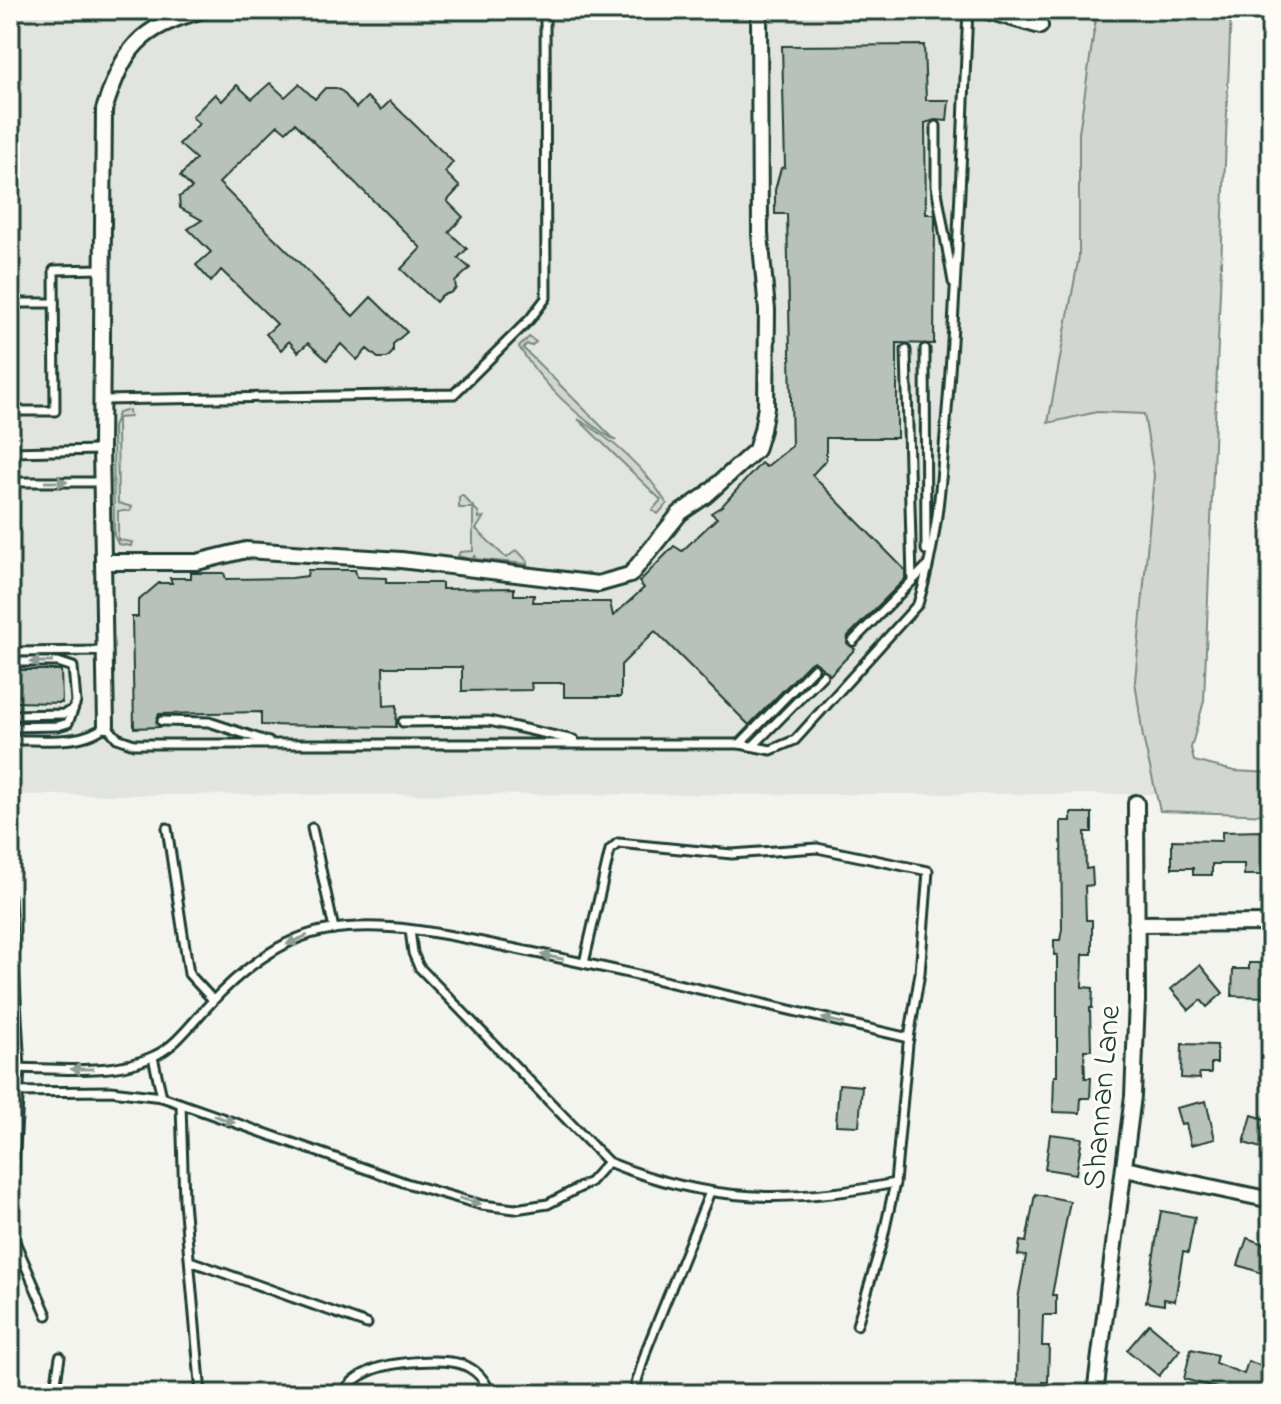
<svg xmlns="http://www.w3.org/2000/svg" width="1281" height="1404" font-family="'Indie Flower',sans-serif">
	<rect width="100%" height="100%" fill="#f4f4ef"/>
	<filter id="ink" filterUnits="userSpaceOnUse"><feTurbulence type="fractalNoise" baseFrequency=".0125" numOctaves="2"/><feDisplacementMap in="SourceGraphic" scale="16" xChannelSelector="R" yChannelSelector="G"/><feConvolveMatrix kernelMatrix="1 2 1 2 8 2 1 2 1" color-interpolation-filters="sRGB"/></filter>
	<g filter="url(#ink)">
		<!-- built -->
		<polygon fill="#e2e5df" points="10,10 1180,10 1162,794 10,795"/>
		<!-- green -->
		<g fill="#d1d6d1" stroke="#788a82" stroke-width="2">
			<polygon points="1097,10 1231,10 1204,701 1191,748 1194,761 1234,771 1271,773 1271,815 1160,811 1143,737 1135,681 1154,475 1144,414 1097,412 1048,423 1079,256 1079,133"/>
			<path d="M529 337 536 342 531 346 527 344 523 348 616 441C579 419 542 384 519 347Z"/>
			<polygon points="129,410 130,417 117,418 118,503 132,507 130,511 118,511 118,540 132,542 131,546 118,544 114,535 113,427 118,413"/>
			<path d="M578 419C611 438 647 470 667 504L658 514 652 510 661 500Z"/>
			<polygon points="462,495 479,513 479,518 484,517 476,529 506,558 517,550 528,562 527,564 475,559 475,556 471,559 458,556 460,552 473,551 473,508 459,508 459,497"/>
		</g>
		<!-- building -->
		<g fill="#b9c1bb" stroke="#1f3d34" stroke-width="2">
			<polygon points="924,45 926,100 949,100 947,121 935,120 925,123 926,214 934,214 935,216 934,344 897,343 897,438 826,438 826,460 812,475 905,570 905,579 848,636 847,643 855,649 830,675 814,661 810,663 749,725 655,631 621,665 621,697 564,697 564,683 531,683 532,690 462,691 462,667 383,667 384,706 397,705 396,727 261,725 261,712 159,714 156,722 159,727 134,728 132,617 138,617 138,601 159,583 172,583 170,578 191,578 191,573 224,573 226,579 292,578 307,576 308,570 355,570 357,577 386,578 386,583 442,583 442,589 514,588 514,595 534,595 533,602 610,602 613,616 644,588 639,582 674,546 682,551 717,518 711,513 722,506 761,463 766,467 792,446 787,214 775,214 775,190 781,168 785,167 782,46"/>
			<polygon points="270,83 285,97 299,84 315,99 325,88 336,88 343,92 356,108 367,97 381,110 390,101 453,162 445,172 460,187 447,201 463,217 449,232 467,249 458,258 470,268 455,282 456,288 450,293 442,295 436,302 401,269 421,248 295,123 286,132 278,125 219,183 353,316 371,297 407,332 393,344 393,352 387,358 378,358 367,349 357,360 341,344 327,360 308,343 298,352 289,341 281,350 266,334 277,324 221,270 211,282 196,265 211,252 188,229 202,220 180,208 179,197 192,188 180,176 196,159 179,144 199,124 192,117 215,94 222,101 237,85 252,99"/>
			<polygon points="10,670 61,670 62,703 10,702"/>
			<polygon points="1071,813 1092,813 1092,832 1085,832 1086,869 1092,868 1093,885 1085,886 1086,920 1092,920 1092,954 1083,954 1082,987 1093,988 1092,1008 1090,1008 1091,1050 1084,1050 1085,1078 1091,1078 1090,1098 1081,1098 1080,1113 1053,1112 1054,1076 1057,1076 1057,955 1054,955 1054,940 1060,940 1062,929 1061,821 1071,821"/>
			<polygon points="1262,831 1263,875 1244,875 1244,864 1212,864 1212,875 1193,875 1193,868 1172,868 1172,840 1222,841 1222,832"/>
			<polygon points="1249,963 1270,963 1270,997 1232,996 1233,969 1249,969"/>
			<polygon points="1200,965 1223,993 1207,1007 1201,1000 1189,1010 1171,989"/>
			<polygon points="1182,1044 1217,1045 1217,1063 1211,1063 1211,1073 1199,1073 1200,1079 1181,1078"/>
			<polygon points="839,1084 862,1086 859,1126 836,1125"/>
			<polygon points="1206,1101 1215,1139 1191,1145 1186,1124 1181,1125 1176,1108"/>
			<polygon points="1252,1115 1271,1121 1271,1151 1244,1143"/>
			<polygon points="1050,1134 1082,1138 1076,1174 1045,1169"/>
			<polygon points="1035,1194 1070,1201 1052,1295 1056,1295 1056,1315 1043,1315 1042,1346 1049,1346 1048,1382 1043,1382 1043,1394 1017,1394 1018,1299 1026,1256 1018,1255 1020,1241 1026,1242"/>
			<polygon points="1161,1211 1195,1217 1188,1253 1183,1252 1175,1301 1164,1299 1164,1305 1146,1302"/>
			<polygon points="1247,1238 1271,1247 1268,1275 1238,1265"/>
			<polygon points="1149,1324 1180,1350 1159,1376 1127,1350"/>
			<polygon points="1191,1349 1217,1355 1215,1363 1244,1374 1248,1361 1271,1369 1271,1394 1238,1394 1184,1379"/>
		</g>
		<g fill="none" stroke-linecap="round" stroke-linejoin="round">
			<defs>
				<g id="lane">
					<polyline points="936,126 936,186 953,282"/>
					<polyline points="10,303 54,303"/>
					<polyline points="925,349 926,550"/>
					<polyline points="906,350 912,581"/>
					<polyline points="101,400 454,394 530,319 546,298 545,10"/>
					<polyline points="10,411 55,411 54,270 102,269"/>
					<polyline points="10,452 101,450"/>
					<polyline points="10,482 101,482"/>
					<polyline points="853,641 927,566"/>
					<polyline points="10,652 105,651"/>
					<polyline points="10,715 64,714 73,710 76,702 73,667 58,662 15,662 11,652"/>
					<polyline points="162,721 209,722 269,742"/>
					<polyline points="403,722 489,721 574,740"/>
					<polyline points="10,727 58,726 68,723 73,710"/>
					<path d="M10 740C39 739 84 746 106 725L117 738 134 744H740L771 750 795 740 918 604C939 539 942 467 948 399 958 270 962 140 968 10"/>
					<polyline points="740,744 814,668"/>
					<polyline points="753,746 823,675"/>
					<polyline points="167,828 189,974 213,1000"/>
					<polyline points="312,828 334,929"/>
					<polyline points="10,898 20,1068 10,1227"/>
					<path d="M410 930 413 953 419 967 608 1162C709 1203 790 1204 895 1183"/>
					<polyline points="584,963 610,850 618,843 732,854 817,848 928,871 920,973 908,1044 895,1183 882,1242 857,1325"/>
					<polyline points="153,1057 162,1097"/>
					<path d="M10 1068C55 1068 113 1076 154 1056 176 1046 191 1024 207 1007 237 974 281 937 327 930 395 919 465 939 531 952 658 978 783 1009 909 1038"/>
					<polyline points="10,1092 111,1091 162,1097 406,1183 482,1205 515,1209 548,1204 590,1182 608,1162"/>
					<polyline points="181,1104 184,1201 201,1394"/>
					<polyline points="10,1230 47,1315"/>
					<polyline points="190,1261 367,1324"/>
					<polyline points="54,1394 60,1357"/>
					<path d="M342 1394C349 1383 358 1376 370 1371 390 1362 449 1356 468 1367 480 1373 486 1382 491 1394"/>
					<polyline points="636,1394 636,1384 647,1348 710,1192"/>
				</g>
				<g id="street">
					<polyline points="984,10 1040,26"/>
					<polyline points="103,562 197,562 246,550 401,560 598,584 630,575 680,513 705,496 756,450 762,430 766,407 767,310 760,234 759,10"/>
					<path d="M106 725 101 450 104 110C124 48 138 28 203 10"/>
					<polyline points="1136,924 1271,923"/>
					<polyline points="1125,1169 1271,1200"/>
					<polyline points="1095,1394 1133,1096 1137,1000 1136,803"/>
				</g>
			</defs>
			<!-- lane casing -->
			<use href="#lane" stroke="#1f3d34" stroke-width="13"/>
			<!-- street casing -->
			<use href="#street" stroke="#1f3d34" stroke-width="20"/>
			<!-- lane -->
			<use href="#lane" stroke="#fdfcf7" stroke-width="7"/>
			<!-- street -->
			<use href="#street" stroke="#fdfcf7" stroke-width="14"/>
		</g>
		<!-- one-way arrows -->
		<defs><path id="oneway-solid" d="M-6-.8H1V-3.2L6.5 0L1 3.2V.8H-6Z" transform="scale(2)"/></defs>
		<g fill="#8e9c96">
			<use href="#oneway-solid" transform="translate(56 482)"/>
			<use href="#oneway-solid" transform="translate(41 662) rotate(179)"/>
			<use href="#oneway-solid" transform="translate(297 940) rotate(156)"/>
			<use href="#oneway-solid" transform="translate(552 957) rotate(-169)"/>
			<use href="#oneway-solid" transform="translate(833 1021) rotate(-167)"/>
			<use href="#oneway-solid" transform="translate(82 1069) rotate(-180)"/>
			<use href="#oneway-solid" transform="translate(224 1119) rotate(19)"/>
			<use href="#oneway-solid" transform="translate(470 1201) rotate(16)"/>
		</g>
	</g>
	<g text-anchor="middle" stroke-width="6" stroke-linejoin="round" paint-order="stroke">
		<!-- street labels -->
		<g font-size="32" fill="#1f3d34" stroke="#fdfcf7">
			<text transform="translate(1100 1097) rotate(-85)" y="11">Shannan Lane</text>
		</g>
	</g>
	<!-- margin -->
	<rect width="1281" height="1404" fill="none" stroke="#fdfcf7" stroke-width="40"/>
	<rect x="20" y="20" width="1241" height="1364" fill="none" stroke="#1f3d34" stroke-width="3" filter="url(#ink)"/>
</svg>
